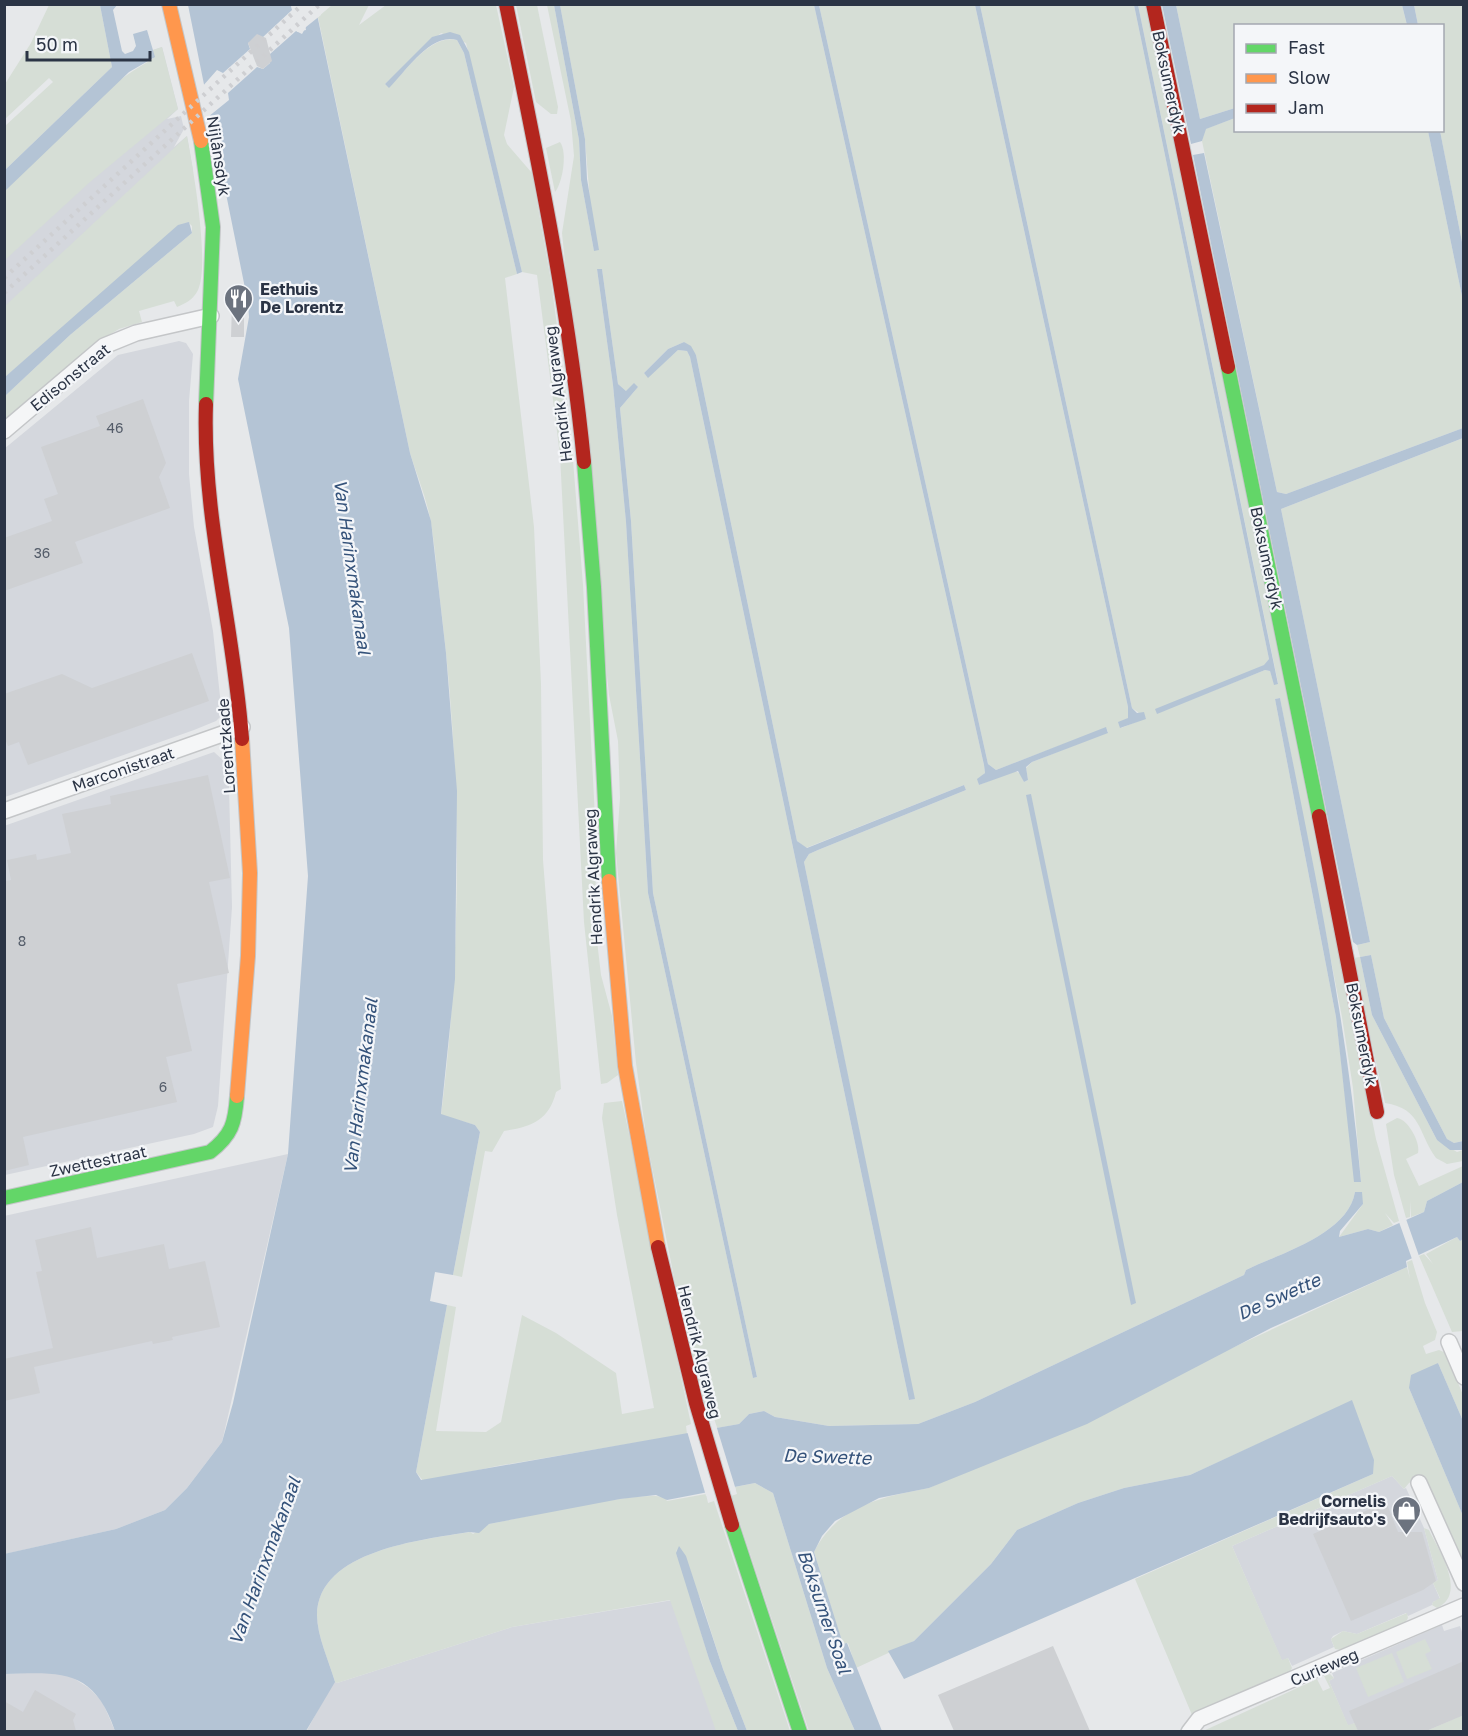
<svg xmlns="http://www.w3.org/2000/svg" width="1468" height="1736" font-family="'Golos Text',sans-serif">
	<rect width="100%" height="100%" fill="#e6e8ea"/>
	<!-- built -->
	<g fill="#d4d7dd">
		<polygon points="162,47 178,109 167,119 181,116 184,129 174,147 187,136 193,171 189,222 5,377 5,191 155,57 153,50"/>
		<polygon points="179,341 186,343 193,354 189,401 189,474 194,527 213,631 222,715 216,721 194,730 5,797 4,449 118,355"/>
		<polygon points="214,752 225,762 229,787 232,907 218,1106 213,1127 194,1134 5,1175 4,826"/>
		<polygon points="288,1154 222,1442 187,1488 165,1510 116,1529 5,1554 4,1216"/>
		<polygon points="1392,1476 1404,1489 1406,1488 1424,1528 1438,1580 1433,1583 1440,1599 1433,1602 1432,1605 1408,1616 1406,1613 1357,1634 1343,1631 1333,1636 1331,1639 1334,1647 1292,1666 1288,1658 1282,1661 1232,1546"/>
		<polygon points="673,1600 718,1732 306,1732 334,1681 337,1683 512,1627"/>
		<polygon points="1442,1625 1444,1631 1460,1626 1463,1635 1463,1715 1426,1731 1358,1731 1355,1723 1348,1726 1329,1681 1334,1678 1332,1673"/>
		<polygon points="47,1672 67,1674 89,1688 102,1701 115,1731 5,1731 4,1674"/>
	</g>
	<!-- green -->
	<g fill="#d6ded6" fill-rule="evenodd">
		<polygon points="49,5 100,5 112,67 5,170 5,126 53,82 49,78 5,119 5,84 31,43"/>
		<path d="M332 5H369L359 25 386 5H496L514 87 504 135 507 144 532 173 551 281 570 423 583 585 597 857 594 915 601 975 612 1016 618 1075 607 1083 601 1084 584 922 560 455 537 275 522 272 466 43 441 33 385 84 389 87C406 71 431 33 457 40L464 53 517 274 505 278 534 527 541 684 543 860 561 1089 556 1092C549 1121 530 1127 504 1131L492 1152 485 1151 462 1277 453 1275 480 1132 475 1125 441 1115C462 950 462 783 442 617 438 586 436 554 431 523 427 499 417 476 410 453L318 17Z"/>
		<polygon points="516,5 537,5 558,107 557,114 551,114 536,102"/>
		<path d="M547 5H554L579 140 581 180 594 251 585 139 560 5H814L984 765 985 773 978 780 979 785 1014 771 1020 773 1024 782 1028 780 1026 768 1032 762 1108 732 1106 728 996 770 988 764 819 5H975L1128 707V718L1121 728 1146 718 1132 708 980 5H1134L1269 659 1265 665 1157 713 1265 670 1270 671 1274 684 1278 683 1138 5H1147L1376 1139 1399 1221 1394 1223 1385 1213 1393 1225 1379 1232 1368 1229 1339 1237 1363 1204 1355 1192C1348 1234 1281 1253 1246 1270L1244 1275 975 1402 918 1424 829 1426 775 1417 764 1411 749 1414 739 1424 717 1428 714 1418 708 1419 682 1317 647 1142 636 1063 616 853 620 798 618 741 609 695 562 233 574 156 571 121ZM597 269H602L618 384 626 391 638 387 620 408 631 521 653 893 757 1377 753 1378 648 893 626 522 613 385ZM684 342 696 355 797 841 806 848 964 785 966 790 818 850 809 854 804 862 914 1399 909 1400 690 357 687 351 678 350 648 377 644 373 668 349ZM1280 698 1342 1017 1353 1088 1361 1182H1355L1336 1017 1275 699Z"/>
		<polygon points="1176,5 1402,5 1407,25 1236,26 1235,108 1200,119"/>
		<polygon points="1414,5 1463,5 1463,247 1440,131 1442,130 1442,26 1418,25"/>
		<path d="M162 47 178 109 90 182 5 260V191C51 146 96 89 153 59V50Z"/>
		<polygon points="1235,118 1236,130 1428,131 1463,301 1463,428 1286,494 1277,492 1202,141 1205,129"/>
		<path d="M187 136C193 167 210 264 198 290 193 300 186 303 177 307L174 301 139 311 142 322 119 329 96 343 5 420V396L70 335 192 233V226L188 222 178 226 5 377V306Z"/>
		<path d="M560 142C568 153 562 184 555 192L546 148Z"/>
		<path d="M1463 438V1141L1454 1143 1447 1139 1384 1018 1371 955 1360 957 1372 1015 1437 1140 1457 1152 1463 1150V1161L1447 1164 1436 1158C1417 1131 1422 1109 1385 1103L1353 958 1360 957 1357 945 1370 942 1281 509Z"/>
		<polygon points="622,1101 691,1424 686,1426 687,1434 497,1466 424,1482 416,1472 447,1305 456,1307 436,1431 486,1432 501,1422 522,1315 556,1333 616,1373 622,1414 654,1408 617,1215 602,1118 604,1103"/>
		<path d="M1397 1118C1408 1119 1421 1143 1418 1153L1406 1159 1419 1186 1463 1166V1182L1427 1201 1424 1212 1411 1217 1410 1201V1217L1406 1218 1394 1175 1386 1124Z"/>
		<polygon points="1457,1237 1460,1241 1463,1239 1463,1331 1452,1332 1419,1256 1424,1254 1433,1264 1426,1254"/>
		<path d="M1412 1260 1425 1303 1437 1332 1435 1340 1423 1346 1426 1354 1439 1350 1446 1353 1463 1395V1421L1438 1363 1409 1388 1463 1516V1565L1425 1476 1409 1483 1404 1489 1392 1476 1232 1546 1282 1660 1288 1658 1292 1668 1289 1673 1192 1715 1135 1579 1373 1474 1352 1401 1190 1475 1124 1488 1078 1503 1017 1530 991 1564 914 1641 856 1668 848 1643 843 1645 814 1552C838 1505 882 1497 929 1488L1407 1267 1410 1279 1407 1262Z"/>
		<polygon points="755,1483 773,1493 827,1668 855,1731 809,1731 731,1496 737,1494 735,1487"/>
		<path d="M706 1494 708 1503 714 1501 790 1731H747L723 1669 701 1600 676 1549 709 1659 738 1731H716L670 1600 512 1627 337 1683 335 1682C329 1661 317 1636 317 1615 318 1550 422 1540 470 1532L473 1534 489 1524C518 1519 646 1488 665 1498L667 1501Z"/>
		<path d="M1424 1528 1429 1530C1439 1551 1468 1594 1437 1608L1432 1605 1433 1602 1440 1598 1433 1583 1438 1580Z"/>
		<polygon points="1407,1613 1408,1618 1405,1623 1341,1650 1335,1649 1331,1639 1343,1631 1357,1634"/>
		<polygon points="1425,1639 1431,1651 1425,1654 1432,1669 1407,1679 1396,1652"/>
		<polygon points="1392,1653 1404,1682 1368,1697 1356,1668"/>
		<polygon points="1330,1674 1334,1678 1329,1681 1348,1725 1355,1723 1358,1731 1201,1732 1317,1679 1323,1691 1330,1688 1324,1676"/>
		<polygon points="1463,1715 1463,1729 1458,1731 1426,1731"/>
	</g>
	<!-- water -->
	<g fill="#b4c4d5">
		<polygon points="100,5 117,5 113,10 122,51 125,54 133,51 136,46 133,34 147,30 155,57 129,72 5,191 5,170 112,67"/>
		<path d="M188 5H291L297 32 306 30 301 5H315L410 453 431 521 446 653 457 791 455 979 441 1114 475 1125 480 1132 453 1275 435 1272 430 1301 447 1305 416 1472 421 1480 739 1424 749 1414 764 1411 775 1417 829 1426 918 1424 975 1402 1244 1275 1246 1270C1281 1253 1348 1234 1355 1192H1362L1363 1204 1340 1231 1339 1237 1368 1229 1379 1232 1424 1212 1427 1201 1463 1182V1239L1460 1241 1457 1237 1406 1261 1407 1267 1271 1328 1087 1424 929 1488 879 1498 835 1521 822 1536 814 1552 843 1644 847 1643 882 1731H855L827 1668 773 1493 755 1483 667 1500 656 1495 620 1499 489 1524 479 1533 469 1532C422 1540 318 1550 317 1615 317 1636 329 1661 335 1682L306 1731H115C94 1669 62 1672 5 1674L4 1554 116 1529 165 1510 187 1488 222 1442 233 1403 288 1154 308 876 289 628 238 379 249 317 248 303Z"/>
		<polygon points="554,5 560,5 585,139 587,179 599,250 594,251 581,180 579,140"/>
		<polygon points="814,5 819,5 988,764 996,770 1106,727 1108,733 1032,762 1026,767 1028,780 1024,782 1018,771 979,785 977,779 985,773 984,765"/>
		<polygon points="975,5 980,5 1132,708 1137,713 1144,712 1146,719 1120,728 1118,722 1128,718 1128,707"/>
		<polygon points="1134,5 1138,5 1278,684 1274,685 1270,671 1265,670 1157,714 1155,709 1264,665 1269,659"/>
		<polygon points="1162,5 1176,5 1200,119 1235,108 1235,118 1206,129 1202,141 1191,144"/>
		<polygon points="1402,5 1414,5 1418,25 1407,25"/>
		<path d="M450 32 460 35 469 52 522 272 517 274 464 53 457 40C431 32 406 71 389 88L385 84 432 37Z"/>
		<polygon points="1428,131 1440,131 1463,247 1463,301"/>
		<polygon points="1204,153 1277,492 1286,494 1463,428 1463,438 1281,509 1370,942 1357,945 1353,942 1193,155"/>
		<polygon points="189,222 192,233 70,335 5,396 5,377 178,225"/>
		<polygon points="597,269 602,269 618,384 626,391 634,383 638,387 620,408 631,521 653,893 757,1377 753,1378 648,893 626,522 613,385"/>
		<polygon points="684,342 691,346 696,355 797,841 807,848 964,785 966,790 818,850 809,854 804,862 915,1399 909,1400 690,357 687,351 678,350 648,378 644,373 668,349"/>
		<path d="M1280 698C1312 859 1347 1019 1361 1182H1354L1336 1017 1275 699Z"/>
		<polygon points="1031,794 1136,1303 1131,1305 1026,795"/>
		<polygon points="1371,955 1384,1018 1447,1139 1454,1143 1463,1141 1463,1150 1450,1150 1437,1140 1372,1015 1360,957"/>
		<polygon points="1438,1363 1463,1421 1463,1516 1409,1388 1411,1375"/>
		<polygon points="1352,1400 1374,1460 1373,1474 904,1679 888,1651 914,1641 991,1564 1017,1530 1078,1503 1124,1488 1190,1475"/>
		<polygon points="679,1546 686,1556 723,1669 747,1731 738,1731 709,1659 676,1553"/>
	</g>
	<!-- pier -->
	<g fill="#e6e8ea">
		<polygon points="294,4 300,30 303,29 298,4 318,4 321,15 306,27 302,34 296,31 270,54 270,63 263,69 257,67 228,93 229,100 208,117 202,87 217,70 223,73 250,49 248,43 263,37 292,10 291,5"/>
		<polygon points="1406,1219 1419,1256 1412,1259 1399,1222"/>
		<polygon points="716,1425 736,1490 706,1496 687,1431"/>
	</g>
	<!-- building -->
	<g fill="#ced0d3">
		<polygon points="257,34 266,38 272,61 263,69 257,66 248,43"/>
		<polygon points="232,306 244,306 244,337 231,337"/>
		<polygon points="143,399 166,463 159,477 170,508 75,542 83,563 4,591 4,538 52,521 44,499 58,494 41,447 100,426 96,416"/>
		<polygon points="192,653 209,701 28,765 19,742 8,746 4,737 4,694 62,674 92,688"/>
		<polygon points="208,775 230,878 209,882 229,973 177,984 192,1051 166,1057 177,1102 23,1137 29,1165 4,1171 4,881 11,880 7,860 36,854 37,860 71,853 62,814 111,804 110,796"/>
		<polygon points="91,1227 97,1258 164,1244 169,1269 205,1261 220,1327 172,1337 173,1340 153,1344 152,1341 34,1367 40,1393 4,1401 4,1359 53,1348 36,1272 42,1271 35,1240"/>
		<polygon points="1386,1502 1398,1532 1422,1532 1436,1581 1423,1590 1351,1621 1313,1534"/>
		<polygon points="1053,1646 1090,1731 954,1731 938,1695"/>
		<polygon points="1464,1661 1464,1715 1426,1731 1358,1731 1349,1711"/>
		<polygon points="35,1690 76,1714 73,1720 76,1731 4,1731 4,1701 23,1712"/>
	</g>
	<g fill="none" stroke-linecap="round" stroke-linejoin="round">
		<defs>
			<g id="street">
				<polyline points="4,431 104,346 136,333 211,316"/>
				<polyline points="4,811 242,727"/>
				<polyline points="1449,1342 1464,1377"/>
				<polyline points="1419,1483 1464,1583"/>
				<polyline points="1189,1732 1199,1719 1464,1606"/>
			</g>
			<g id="fast">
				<polyline points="201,141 213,227 206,404"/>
				<polyline points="1228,367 1319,816"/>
				<polyline points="584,462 594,587 609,881"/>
				<path d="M4 1198 210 1152C232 1135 235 1123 237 1096"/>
				<polyline points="732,1525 800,1732"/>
			</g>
			<g id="slow">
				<polyline points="169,4 201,141"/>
				<polyline points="609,881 625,1066 658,1247"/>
				<polyline points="237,1096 248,956 250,873 242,739"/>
			</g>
			<g id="jam">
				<path d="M506 4C537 156 569 307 584 462"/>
				<polyline points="1153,4 1228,367"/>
				<path d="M206 404C202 517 234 627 242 739"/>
				<polyline points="1319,816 1377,1112"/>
				<polyline points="658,1247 696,1403 732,1525"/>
			</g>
		</defs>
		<!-- street casing -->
		<use href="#street" stroke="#c4c6c8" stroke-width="18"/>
		<!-- fast casing -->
		<use href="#fast" stroke="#c4c6c8" stroke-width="16"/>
		<!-- slow casing -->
		<use href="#slow" stroke="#c4c6c8" stroke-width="16"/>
		<!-- jam casing -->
		<use href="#jam" stroke="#c4c6c8" stroke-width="16"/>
		<!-- street -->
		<use href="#street" stroke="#f5f6f7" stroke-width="15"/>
		<!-- fast -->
		<use href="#fast" stroke="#63d668" stroke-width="14"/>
		<!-- slow -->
		<use href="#slow" stroke="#ff974d" stroke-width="14"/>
		<!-- jam -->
		<use href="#jam" stroke="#b3261e" stroke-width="14"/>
		<!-- rail -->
		<g stroke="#cecfd2" stroke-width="4.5" stroke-dasharray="3 6" stroke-linecap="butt">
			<polyline points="4,278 303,4"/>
			<polyline points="4,293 320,4"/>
		</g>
	</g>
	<!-- icons -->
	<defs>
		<symbol id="restaurant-pin" viewBox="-11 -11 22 30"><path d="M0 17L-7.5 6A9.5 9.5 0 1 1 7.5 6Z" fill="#6c737f" stroke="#f4f6f9"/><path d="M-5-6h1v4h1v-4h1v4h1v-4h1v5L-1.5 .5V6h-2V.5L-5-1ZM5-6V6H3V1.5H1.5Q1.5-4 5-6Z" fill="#fff"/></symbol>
		<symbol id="shop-pin" viewBox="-11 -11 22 30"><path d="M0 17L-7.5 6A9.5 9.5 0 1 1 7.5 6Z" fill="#6c737f" stroke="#f4f6f9"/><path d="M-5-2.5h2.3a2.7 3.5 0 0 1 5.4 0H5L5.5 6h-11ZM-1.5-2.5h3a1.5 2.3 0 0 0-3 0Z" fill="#fff"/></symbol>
	</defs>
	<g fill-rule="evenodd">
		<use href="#restaurant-pin" x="222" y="282" width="33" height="45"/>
		<use href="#shop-pin" x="1390" y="1494" width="33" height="45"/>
	</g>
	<g text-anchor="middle" stroke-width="4.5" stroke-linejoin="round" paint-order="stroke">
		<!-- number labels -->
		<g font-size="14" fill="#545c69">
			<text x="115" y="433">46</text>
			<text x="42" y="558">36</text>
			<text x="22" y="946">8</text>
			<text x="163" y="1092">6</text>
		</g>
		<!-- street labels -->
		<g font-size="16" fill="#2b3445" stroke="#f4f6f9">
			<text transform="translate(1169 82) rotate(78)" y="6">Boksumerdyk</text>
			<text transform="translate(219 156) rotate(81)" y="6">Nijlânsdyk</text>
			<text transform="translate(70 377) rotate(-39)" y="6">Edisonstraat</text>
			<text transform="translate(558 394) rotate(-97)" y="6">Hendrik Algraweg</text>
			<text transform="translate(1267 558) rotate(78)" y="6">Boksumerdyk</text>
			<text transform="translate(226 746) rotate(-94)" y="6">Lorentzkade</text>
			<text transform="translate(123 769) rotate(-19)" y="6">Marconistraat</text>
			<text transform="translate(593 877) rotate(-93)" y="6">Hendrik Algraweg</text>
			<text transform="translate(1362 1034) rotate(79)" y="6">Boksumerdyk</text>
			<text transform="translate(98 1161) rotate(-12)" y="6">Zwettestraat</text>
			<text transform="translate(700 1352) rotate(76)" y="6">Hendrik Algraweg</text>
			<text transform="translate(1324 1667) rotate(-23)" y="6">Curieweg</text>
		</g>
		<!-- poi labels -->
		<g font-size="16" font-weight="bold" fill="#2b3445" stroke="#f4f6f9" text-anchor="start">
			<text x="260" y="295">Eethuis<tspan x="260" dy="18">De Lorentz</tspan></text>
			<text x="1386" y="1507" text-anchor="end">Cornelis<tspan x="1386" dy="18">Bedrijfsauto's</tspan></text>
		</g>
		<!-- water labels -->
		<g font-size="18" font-style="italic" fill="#34527a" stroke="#f4f6f9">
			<text transform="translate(352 567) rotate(82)" y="6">Van Harinxmakanaal</text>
			<text transform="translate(361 1086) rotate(-83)" y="6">Van Harinxmakanaal</text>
			<text transform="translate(1279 1297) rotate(-24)" y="6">De Swette</text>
			<text transform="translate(827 1457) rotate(2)" y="6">De Swette</text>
			<text transform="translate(265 1561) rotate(-70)" y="6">Van Harinxmakanaal</text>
			<text transform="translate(824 1612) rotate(71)" y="6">Boksumer Soal</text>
		</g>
	</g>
	<!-- border -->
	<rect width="1468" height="1736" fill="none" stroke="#2b3445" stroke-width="12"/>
	<!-- legend -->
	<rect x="1234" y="24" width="210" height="108" fill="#f4f6f9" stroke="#a4a8b1" stroke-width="1.5"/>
	<rect x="1246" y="44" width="30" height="9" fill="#63d668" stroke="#a4a8b1" stroke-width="1.5"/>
	<text x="1288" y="54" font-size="18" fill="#2b3445">Fast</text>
	<rect x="1246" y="74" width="30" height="9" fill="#ff974d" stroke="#a4a8b1" stroke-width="1.5"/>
	<text x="1288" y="84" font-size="18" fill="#2b3445">Slow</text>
	<rect x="1246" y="104" width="30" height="9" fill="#b3261e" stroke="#a4a8b1" stroke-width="1.5"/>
	<text x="1288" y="114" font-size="18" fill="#2b3445">Jam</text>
	<!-- scale -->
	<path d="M27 51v9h123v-9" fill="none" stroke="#2b3445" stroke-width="3"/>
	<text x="36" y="51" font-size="18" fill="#2b3445" stroke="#f4f6f9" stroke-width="4.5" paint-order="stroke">50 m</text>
</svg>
